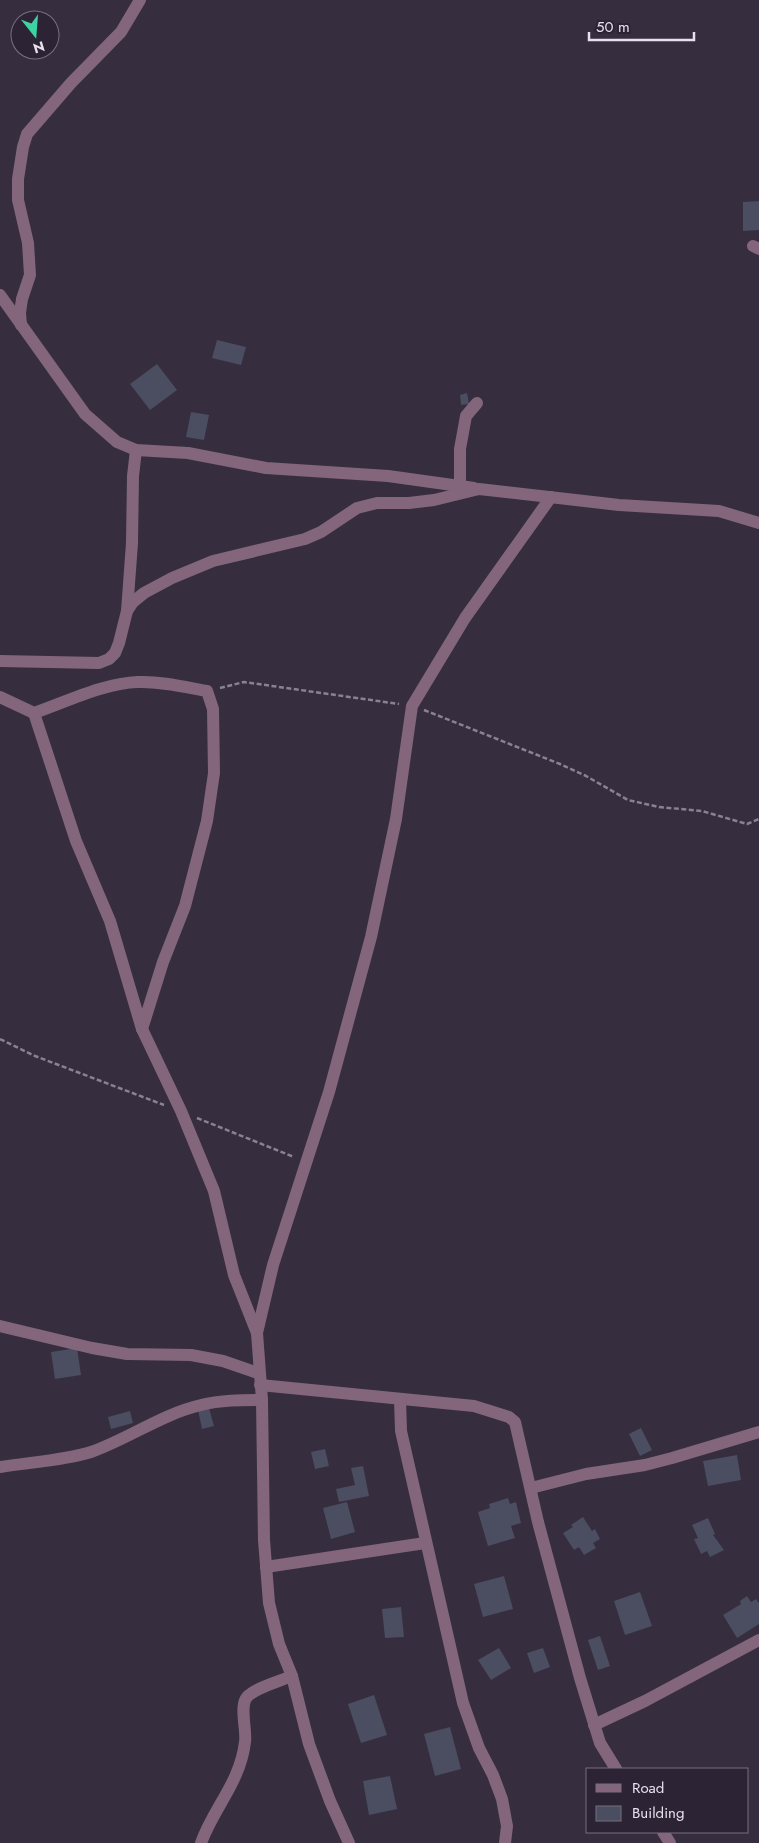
<svg xmlns="http://www.w3.org/2000/svg" width="759" height="1843" font-family="Jost,sans-serif">
	<rect width="100%" height="100%" fill="#362d3f"/>
	<!-- building -->
	<g fill="#4b4d61">
		<polygon points="759,201 759,230 743,231 743,202"/>
		<polygon points="217,340 246,347 241,365 212,358"/>
		<polygon points="157,364 177,390 150,410 130,384"/>
		<polygon points="467,393 469,404 461,405 460,395"/>
		<polygon points="191,412 209,415 204,440 186,437"/>
		<polygon points="77,1348 81,1375 55,1379 51,1352"/>
		<polygon points="209,1408 214,1426 202,1429 198,1410"/>
		<polygon points="130,1411 133,1423 111,1429 108,1417"/>
		<polygon points="641,1428 652,1450 640,1456 629,1434"/>
		<polygon points="325,1449 329,1466 315,1469 311,1452"/>
		<polygon points="737,1455 741,1480 708,1486 703,1461"/>
		<polygon points="363,1466 369,1496 339,1502 336,1489 355,1485 351,1468"/>
		<polygon points="508,1498 510,1504 516,1502 521,1523 511,1526 515,1538 488,1546 478,1512 490,1508 489,1504"/>
		<polygon points="347,1502 355,1532 331,1539 323,1508"/>
		<polygon points="583,1517 592,1531 595,1529 600,1539 593,1543 596,1548 584,1555 579,1547 574,1550 563,1533 573,1527 571,1525"/>
		<polygon points="708,1518 715,1534 713,1535 724,1550 710,1557 707,1551 701,1554 694,1539 698,1538 692,1525"/>
		<polygon points="504,1576 513,1609 483,1617 474,1584"/>
		<polygon points="640,1592 652,1626 625,1635 614,1601"/>
		<polygon points="747,1596 751,1602 756,1599 759,1603 759,1624 737,1638 723,1615 741,1604 740,1601"/>
		<polygon points="401,1607 404,1637 385,1638 382,1609"/>
		<polygon points="600,1636 610,1666 598,1670 588,1640"/>
		<polygon points="499,1648 511,1668 491,1680 478,1660"/>
		<polygon points="543,1648 550,1667 534,1673 527,1653"/>
		<polygon points="374,1695 387,1735 361,1743 348,1704"/>
		<polygon points="450,1727 461,1769 435,1776 424,1734"/>
		<polygon points="390,1776 397,1809 369,1815 363,1781"/>
	</g>
	<g fill="none" stroke-linecap="round" stroke-linejoin="round">
		<!-- path -->
		<g stroke="#8a8291" stroke-width="2.5" stroke-dasharray="5 2.5" stroke-linecap="butt">
			<polyline points="220,688 244,682 399,704"/>
			<polyline points="424,710 560,764 586,776 628,800 659,807 702,811 747,824 759,819"/>
			<polyline points="0,1039 35,1056 164,1105"/>
			<polyline points="197,1118 294,1157"/>
		</g>
		<!-- minor -->
		<g stroke="#83667b" stroke-width="12">
			<polyline points="753,246 759,249"/>
			<polyline points="0,295 85,414 117,442 136,450 188,453 266,468 388,476 474,488"/>
			<polyline points="21,325 20,313 22,299 30,275 28,243 18,200 18,179 23,147 27,134 71,83 121,32 140,0"/>
			<polyline points="460,485 460,449 466,416 477,403"/>
			<polyline points="127,611 132,543 133,476 136,450"/>
			<polyline points="0,661 99,663 109,659 115,653 119,643 127,611 133,602 144,593 172,578 213,561 305,539 321,532 357,508 377,503 409,503 434,500 479,489 619,505 719,511 759,523"/>
			<path d="M0 697 34 713C66 702 104 683 138 682 161 681 185 687 207 691L213 709 214 773 207 821 185 906 163 962 142 1029"/>
			<polyline points="34,713 76,841 110,921 142,1029 181,1111 214,1191 234,1275 257,1333 262,1400 264,1540 269,1603 279,1644 292,1676 309,1744 330,1801 349,1843"/>
			<polyline points="0,1326 92,1348 127,1354 191,1355 223,1361 258,1373"/>
			<polyline points="257,1333 273,1265 329,1092 371,937 396,819 412,706 465,618 551,497"/>
			<polyline points="260,1385 474,1406 509,1417 515,1422 538,1522 580,1678 600,1743 616,1769"/>
			<polyline points="400,1399 401,1431 463,1703 479,1748 493,1775 502,1799 507,1826 505,1843"/>
			<path d="M0 1467C30 1462 62 1461 91 1452 128 1439 162 1414 201 1405 220 1400 242 1400 262 1400"/>
			<polyline points="531,1488 586,1474 645,1465 672,1458 759,1432"/>
			<polyline points="266,1567 425,1543"/>
			<polyline points="594,1725 645,1701 759,1640"/>
			<polyline points="663,1832 670,1843"/>
			<path d="M201 1843C214 1807 240 1783 245 1742 247 1731 239 1706 247 1697 255 1688 280 1681 292 1676"/>
		</g>
	</g>
	<!-- legend -->
	<rect x="586" y="1768" width="162" height="65" fill="#2c2334" stroke="#776f7e"/>
	<rect x="596" y="1784" width="25" height="8" fill="#83667b" stroke="#776f7e"/>
	<text x="632" y="1793" font-size="15" fill="#e7e1ed">Road</text>
	<rect x="596" y="1806" width="25" height="15" fill="#4b4d61" stroke="#776f7e"/>
	<text x="632" y="1818" font-size="15" fill="#e7e1ed">Building</text>
	<!-- north arrow -->
	<g transform="translate(35 35) rotate(163)"><circle r="24" fill="#2c2334" stroke="#776f7e"/>
	<path d="M0-4L9 19L0 12L-9 19Z" fill="#3dd4a3"/>
	<text y="-8" font-size="14" font-weight="bold" text-anchor="middle" fill="#e7e1ed">N</text>
	</g>
	<!-- scale -->
	<path d="M589 32v8h105v-8" fill="none" stroke="#e7e1ed" stroke-width="2.5"/>
	<text x="596" y="32" font-size="15" fill="#e7e1ed" stroke="#2c2334" stroke-width="4" paint-order="stroke">50 m</text>
</svg>
